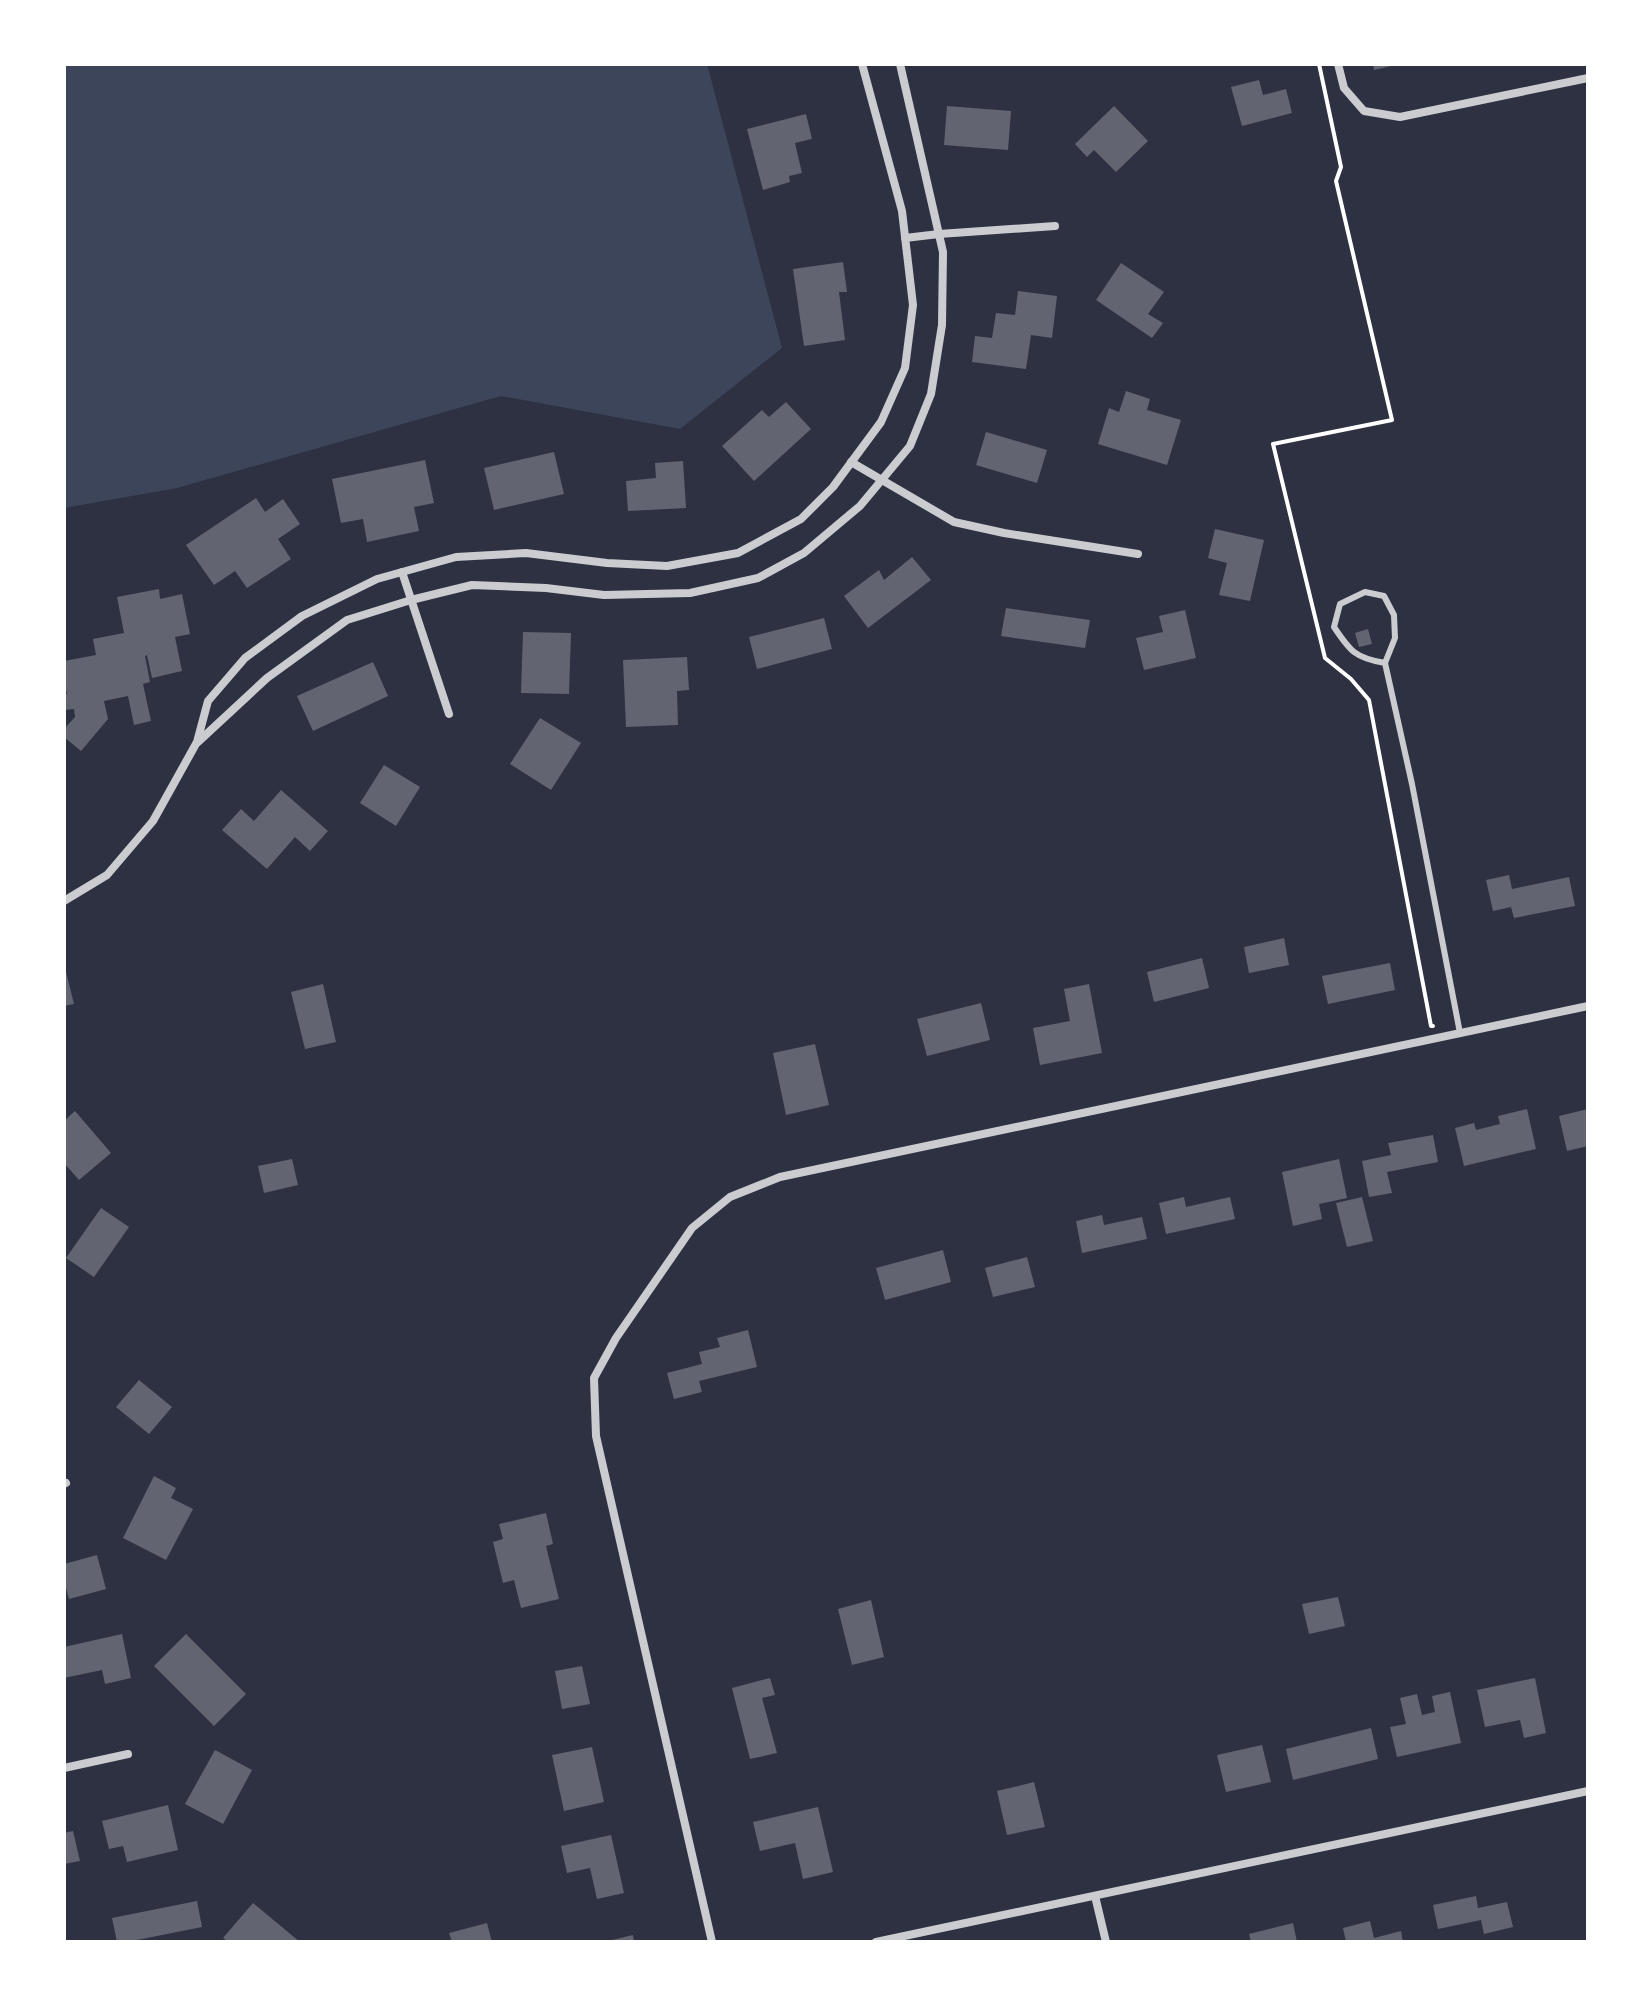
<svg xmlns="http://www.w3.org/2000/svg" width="1652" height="2006" font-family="Jost,sans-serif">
	<rect width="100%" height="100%" fill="#2d3142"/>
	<!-- green -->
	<polygon fill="#3c4559" points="64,64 707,64 782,348 680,429 501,396 177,488 64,508"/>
	<!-- building -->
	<g fill="#626471">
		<polygon points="1373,64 1396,64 1396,65 1374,70"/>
		<polygon points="1259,80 1263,95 1286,89 1292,113 1242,126 1231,87"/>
		<polygon points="947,106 1011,111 1008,150 944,145"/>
		<polygon points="1114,106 1148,141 1116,172 1094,150 1087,157 1075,144"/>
		<polygon points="806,114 812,139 795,143 802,173 789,176 790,182 763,190 747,129"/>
		<polygon points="843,262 847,292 839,292 845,340 804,346 793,269"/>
		<polygon points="1121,263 1164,292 1148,314 1163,323 1152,338 1096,300"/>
		<polygon points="1018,291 1057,296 1052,338 1031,335 1026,369 972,362 975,336 992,338 996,313 1015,315"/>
		<polygon points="1126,391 1150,399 1147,410 1181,420 1167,465 1098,444 1109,408 1119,412"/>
		<polygon points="786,402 811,429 754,481 722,446 762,410 769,417"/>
		<polygon points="986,432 1047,450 1037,483 976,465"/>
		<polygon points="554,452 564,494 494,510 484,468"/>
		<polygon points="425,460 434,503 414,507 419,531 367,542 363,519 341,523 332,479"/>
		<polygon points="683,461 686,508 628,511 626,481 656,478 655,463"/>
		<polygon points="256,498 265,512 283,499 300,524 278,539 291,559 247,588 235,571 214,585 186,545"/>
		<polygon points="1215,529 1264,540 1250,601 1219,595 1227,563 1208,558"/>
		<polygon points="912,557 931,580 868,628 844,596 879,570 884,580"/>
		<polygon points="159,589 160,599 182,594 190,634 175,637 182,671 152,678 147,655 145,656 150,682 143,684 151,721 134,725 128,696 104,701 108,719 81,751 64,737 64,729 75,717 74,709 64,710 64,695 67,694 64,680 64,661 96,655 93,639 124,633 117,597"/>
		<polygon points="1006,608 1090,620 1085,648 1001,636"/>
		<polygon points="1185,610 1196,658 1144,670 1136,638 1163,632 1159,616"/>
		<polygon points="824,618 832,649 757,669 749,637"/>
		<polygon points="1368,629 1372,644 1359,647 1355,633"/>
		<polygon points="523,632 571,633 569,694 521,693"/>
		<polygon points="687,657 689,690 677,691 678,725 626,727 623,660"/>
		<polygon points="373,662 388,696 313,731 297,696"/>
		<polygon points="540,718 581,743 551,790 510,764"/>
		<polygon points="384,765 420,787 396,826 360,803"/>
		<polygon points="281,790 328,831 310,851 295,837 267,869 222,830 241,809 254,821"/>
		<polygon points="1509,875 1512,889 1569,877 1575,906 1514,918 1511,907 1493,911 1486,880"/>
		<polygon points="1284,938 1289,965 1249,973 1244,947"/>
		<polygon points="1202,958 1209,988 1154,1002 1147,972"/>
		<polygon points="1390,963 1395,990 1328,1004 1322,976"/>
		<polygon points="64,964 74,1004 64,1006"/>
		<polygon points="323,984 336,1042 305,1049 291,992"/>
		<polygon points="1089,984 1102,1053 1040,1065 1033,1028 1070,1021 1064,989"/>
		<polygon points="981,1003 990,1040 927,1056 917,1019"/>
		<polygon points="815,1044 829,1105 786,1115 773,1053"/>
		<polygon points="1527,1109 1536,1149 1464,1166 1455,1128 1474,1123 1476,1130 1500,1124 1498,1116"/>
		<polygon points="1588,1109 1588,1146 1567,1151 1559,1116"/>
		<polygon points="75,1111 111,1153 79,1180 64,1163 64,1121"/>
		<polygon points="1433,1135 1438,1162 1387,1172 1392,1193 1369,1197 1362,1161 1391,1155 1388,1143"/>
		<polygon points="292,1159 298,1185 264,1193 258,1166"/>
		<polygon points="1339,1159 1347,1198 1319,1204 1322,1219 1293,1226 1282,1172"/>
		<polygon points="1184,1197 1186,1207 1230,1197 1235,1219 1166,1234 1159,1203"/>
		<polygon points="1362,1197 1373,1241 1347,1247 1336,1203"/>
		<polygon points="101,1208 129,1227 94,1277 66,1258"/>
		<polygon points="1102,1215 1104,1225 1142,1217 1147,1239 1082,1253 1076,1221"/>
		<polygon points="943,1250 951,1282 885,1300 876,1268"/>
		<polygon points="1027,1257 1035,1287 993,1297 985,1268"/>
		<polygon points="748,1330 757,1367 699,1381 702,1392 674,1399 667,1373 702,1364 699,1352 720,1347 717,1338"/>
		<polygon points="139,1380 172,1407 149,1434 116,1407"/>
		<polygon points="154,1476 176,1488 171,1498 193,1509 166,1560 123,1538"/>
		<polygon points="546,1513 553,1544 546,1546 559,1599 521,1608 514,1580 503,1583 493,1542 503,1539 499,1524"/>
		<polygon points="97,1555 106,1589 69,1599 64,1580 64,1564"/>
		<polygon points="1338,1597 1345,1626 1309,1634 1302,1604"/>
		<polygon points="871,1600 884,1657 852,1665 838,1609"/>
		<polygon points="122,1634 131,1678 105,1684 102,1670 64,1678 64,1647"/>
		<polygon points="186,1634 246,1694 214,1726 154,1666"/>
		<polygon points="582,1666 590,1704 562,1709 555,1671"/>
		<polygon points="770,1678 775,1695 762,1698 777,1753 750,1759 732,1688"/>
		<polygon points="1535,1678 1546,1733 1524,1738 1520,1720 1485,1727 1477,1690"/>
		<polygon points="1450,1692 1461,1743 1397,1757 1390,1727 1406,1724 1400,1698 1417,1694 1422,1715 1435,1712 1432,1696"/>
		<polygon points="1371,1728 1378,1759 1293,1780 1286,1749"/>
		<polygon points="1262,1745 1271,1782 1226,1792 1217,1755"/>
		<polygon points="592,1747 604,1802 564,1811 552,1755"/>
		<polygon points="215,1750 252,1770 223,1824 185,1804"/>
		<polygon points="1034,1782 1045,1827 1007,1835 997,1791"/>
		<polygon points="168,1805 178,1850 127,1862 123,1846 109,1849 102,1821"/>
		<polygon points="818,1807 833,1872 803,1879 795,1843 760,1851 753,1822"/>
		<polygon points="73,1831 80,1861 64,1864 64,1833"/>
		<polygon points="611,1835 624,1893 597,1899 590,1868 567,1873 561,1846"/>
		<polygon points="1476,1896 1478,1908 1507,1902 1513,1927 1484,1934 1481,1920 1438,1929 1433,1905"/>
		<polygon points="197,1901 202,1927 127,1942 117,1942 112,1918"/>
		<polygon points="253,1903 300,1942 229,1942 223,1938"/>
		<polygon points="1370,1921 1374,1938 1401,1931 1403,1942 1346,1942 1343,1928"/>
		<polygon points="487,1923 492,1942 452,1942 449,1933"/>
		<polygon points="1293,1923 1297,1942 1251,1942 1249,1934"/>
		<polygon points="633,1935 634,1942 608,1942 608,1941"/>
	</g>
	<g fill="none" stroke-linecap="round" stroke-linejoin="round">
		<!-- path -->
		<polyline stroke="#fff" stroke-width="4" points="1319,64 1341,167 1336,181 1392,420 1273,444 1325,658 1351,679 1369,700 1431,1026 1433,1026"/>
		<!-- service -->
		<path stroke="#caccd0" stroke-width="6" d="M1385 663C1355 658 1350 651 1334 627L1340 604 1365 592 1384 596 1394 615 1395 638 1385 663 1412 784 1460 1033"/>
		<!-- minor -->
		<g stroke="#caccd0" stroke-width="8">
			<polyline points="1338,64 1344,88 1364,111 1400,117 1588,78"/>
			<polyline points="905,238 939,234 1055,226"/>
			<polyline points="851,462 954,522 1004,533 1138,554"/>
			<polyline points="402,572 449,714"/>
			<polyline points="198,742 267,678 347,620 411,600 472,585 546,588 604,595 690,593 758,578 804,553 860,506 910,446 931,394 942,325 943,252 900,64"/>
			<polyline points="64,901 107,875 153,821 197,742 208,701 245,658 302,616 377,579 456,557 526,553 607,563 667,566 738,553 801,519 833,487 881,422 905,368 913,305 902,211 862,64"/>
			<polyline points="64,1484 66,1483"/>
			<polyline points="64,1768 128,1754"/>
			<polyline points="1095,1896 1106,1942"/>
			<polyline points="712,1942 596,1436 594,1378 616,1338 692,1228 730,1197 780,1177 1588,1006"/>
			<polyline points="876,1942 1588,1791"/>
		</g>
	</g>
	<!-- border -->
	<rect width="1652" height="2006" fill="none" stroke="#ffffff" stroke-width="132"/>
</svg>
